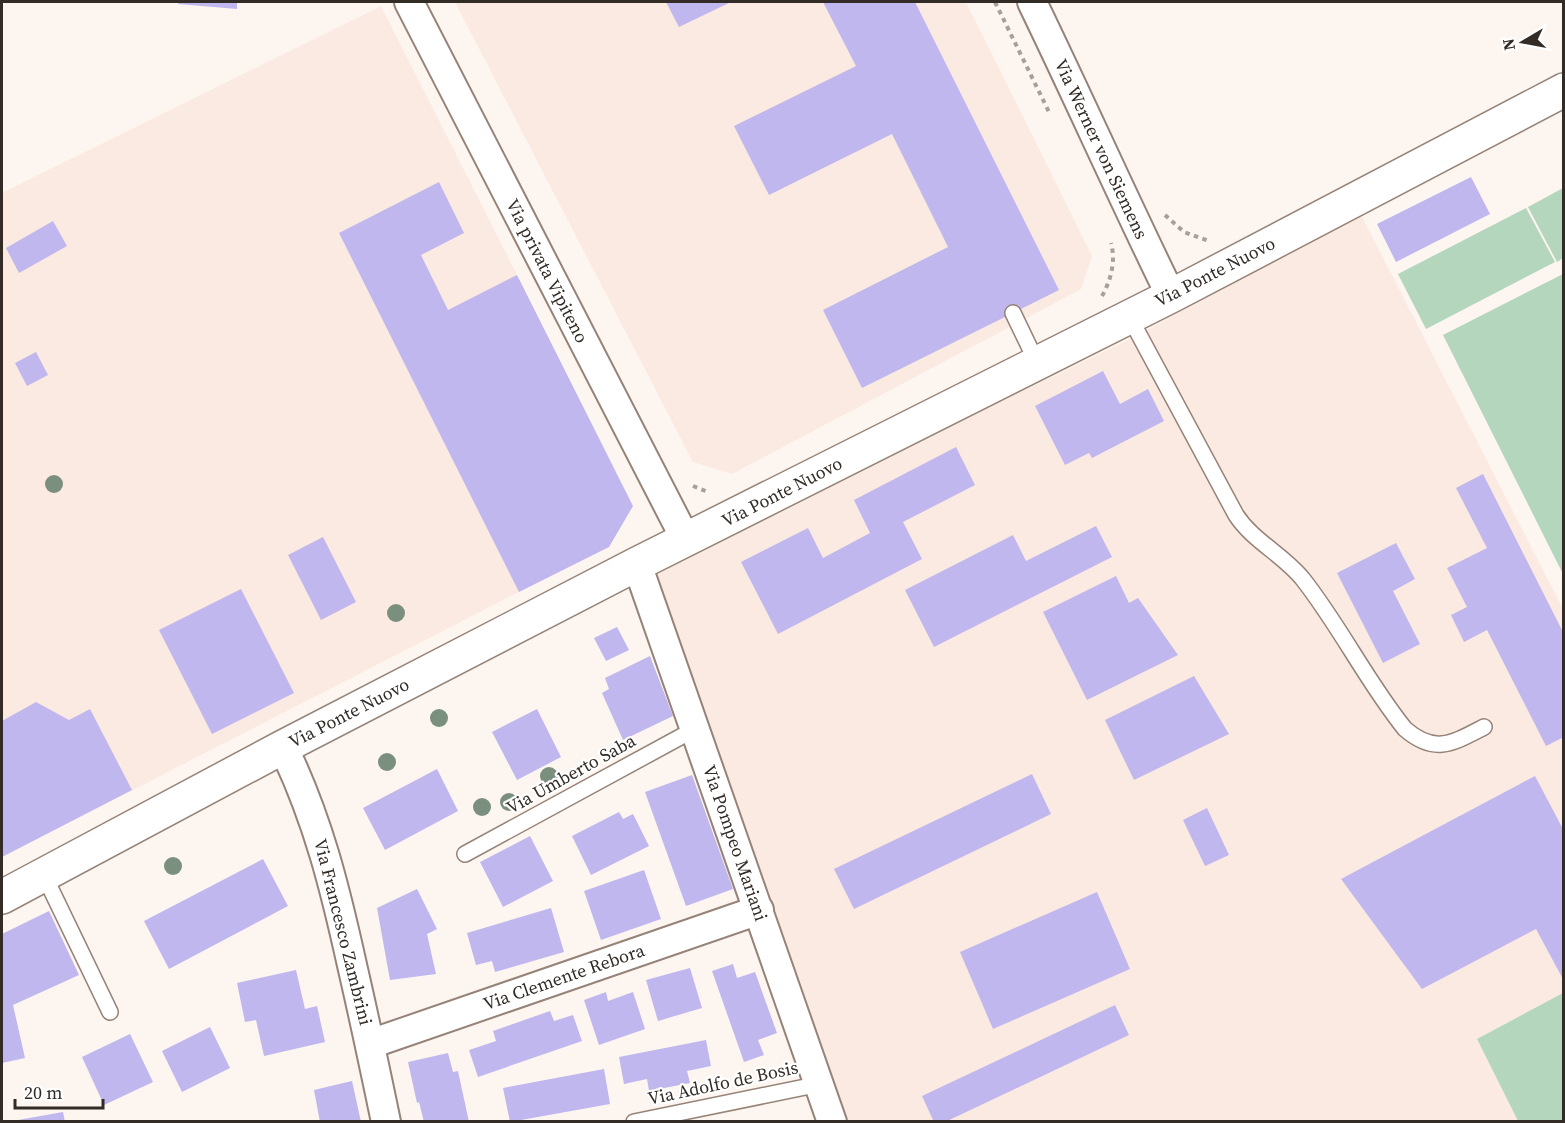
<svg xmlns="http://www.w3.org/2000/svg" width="1565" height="1123" font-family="'Source Serif 4',serif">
	<rect width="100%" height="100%" fill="#fdf5f0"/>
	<!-- built -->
	<g fill="#fbeae1">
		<polygon points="455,2 966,2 1092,256 1081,289 732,474 693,462"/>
		<polygon points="381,6 517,275 519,592 2,857 2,193"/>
		<polygon points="1360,213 1563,609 1563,993 1477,1039 1518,1121 843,1121 649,571 715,541 1134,337"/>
	</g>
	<!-- green -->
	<g fill="#b3d6bd">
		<polygon points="1563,188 1563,258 1557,262 1528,207"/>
		<polygon points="1526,208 1555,262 1426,329 1398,274"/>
		<polygon points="1563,274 1563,574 1443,335"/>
		<polygon points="1563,993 1563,1121 1518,1121 1477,1039"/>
	</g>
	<!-- building -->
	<g fill="#c0b7ee">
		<polygon points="179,2 237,2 237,9 178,4"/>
		<polygon points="666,2 731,2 679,27"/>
		<polygon points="823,2 915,2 1059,290 862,388 823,310 948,247 892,134 769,195 734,126 856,66"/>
		<polygon points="1471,177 1490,214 1396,262 1377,224"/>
		<polygon points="439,182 464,233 421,255 448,310 517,275 633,506 609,547 519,592 339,233"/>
		<polygon points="53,221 67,246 19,273 6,248"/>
		<polygon points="36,352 48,375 27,386 15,363"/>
		<polygon points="1103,371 1120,404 1148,389 1164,421 1092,458 1089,453 1065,465 1035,406"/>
		<polygon points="956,447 975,485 903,522 922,559 778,634 741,562 808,528 823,558 870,533 854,500"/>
		<polygon points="1483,474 1564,634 1564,737 1546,746 1487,630 1464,642 1451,615 1467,607 1447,568 1487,548 1456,488"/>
		<polygon points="1096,526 1112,557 934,647 905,590 1013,535 1026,561"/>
		<polygon points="323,537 356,602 321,620 288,555"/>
		<polygon points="1396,543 1415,579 1393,591 1420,644 1383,663 1337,573"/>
		<polygon points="1116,576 1129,603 1138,598 1178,655 1087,700 1043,612"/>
		<polygon points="241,589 294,693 212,734 159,630"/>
		<polygon points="617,627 629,650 606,661 594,638"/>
		<polygon points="650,656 673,716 623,740 602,693 609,689 605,678"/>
		<polygon points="1194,676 1229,734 1134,780 1105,720"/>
		<polygon points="36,702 69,720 90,709 132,790 2,857 2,721"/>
		<polygon points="537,709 561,757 517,780 492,732"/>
		<polygon points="437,769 458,811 385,850 363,808"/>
		<polygon points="1032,774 1051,814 854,909 834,869"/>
		<polygon points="692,775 733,889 686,906 645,792"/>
		<polygon points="1535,776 1564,831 1564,981 1536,929 1422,989 1341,879"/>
		<polygon points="1207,808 1229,855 1205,866 1183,820"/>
		<polygon points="619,812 623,819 633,814 649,846 591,875 572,836"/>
		<polygon points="530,836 553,881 503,907 480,862"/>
		<polygon points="263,859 288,906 169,969 144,921"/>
		<polygon points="644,870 661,919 601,940 584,891"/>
		<polygon points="417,889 437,929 427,934 436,974 390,980 377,908"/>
		<polygon points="1097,892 1130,969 993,1029 960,952"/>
		<polygon points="551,908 564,952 495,972 492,961 476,965 467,933"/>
		<polygon points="49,911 79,975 13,1005 25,1058 2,1063 2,934"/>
		<polygon points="733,964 737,978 755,972 777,1033 758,1040 764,1055 744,1062 712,971"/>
		<polygon points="690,968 702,1008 658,1021 646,980"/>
		<polygon points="296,970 305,1009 317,1006 325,1042 264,1056 256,1020 245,1022 237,983"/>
		<polygon points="606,992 608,1001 633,992 645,1029 599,1045 584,1000"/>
		<polygon points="1115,1005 1129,1035 945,1122 934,1122 922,1096"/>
		<polygon points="550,1011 554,1021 573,1015 582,1041 478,1077 469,1050 496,1041 493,1031"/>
		<polygon points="210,1027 230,1068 182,1092 162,1051"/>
		<polygon points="130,1034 153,1082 104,1105 82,1057"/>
		<polygon points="706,1040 711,1066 687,1071 690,1083 649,1091 647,1079 624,1084 619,1057"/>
		<polygon points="448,1053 453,1072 458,1071 469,1122 424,1122 419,1102 417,1103 408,1062"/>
		<polygon points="604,1069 610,1104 510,1122 503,1088"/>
		<polygon points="352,1081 361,1122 320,1122 314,1090"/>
		<polygon points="63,1112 65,1122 19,1122 18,1120"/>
	</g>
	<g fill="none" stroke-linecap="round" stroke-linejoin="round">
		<defs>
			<g id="service">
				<polyline points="1013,313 1037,363"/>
				<path d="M1129 316 1236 515C1253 541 1282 554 1302 578 1340 626 1367 682 1405 729 1435 755 1453 743 1484 727"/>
				<polyline points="465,854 695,729"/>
				<polyline points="44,875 110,1012"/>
				<polyline points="634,1122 820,1084"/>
			</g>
			<g id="minor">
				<polyline points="409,2 686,540"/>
				<path d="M1032 2C1079 99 1123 198 1171 296"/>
				<polyline points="637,564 832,1122"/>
				<path d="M283 747C318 819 335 888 352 965 364 1017 375 1069 386 1122"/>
				<polyline points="370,1044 759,910"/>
			</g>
			<polyline id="tertiary" points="2,897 283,747 637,564 1171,296 1564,90"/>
		</defs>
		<!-- service casing -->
		<use href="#service" stroke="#968378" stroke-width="18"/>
		<!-- minor casing -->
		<use href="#minor" stroke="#968378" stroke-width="32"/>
		<!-- tertiary casing -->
		<use href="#tertiary" stroke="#968378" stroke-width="36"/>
		<!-- path -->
		<g stroke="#a69f9a" stroke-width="4" stroke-dasharray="4.5 4.5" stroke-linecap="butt">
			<polyline points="995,2 1050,114"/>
			<polyline points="1165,215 1184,232 1209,241"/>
			<path d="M1102 296C1111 280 1116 261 1111 243"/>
			<polyline points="693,486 708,492"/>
		</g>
		<!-- service -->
		<use href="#service" stroke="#fff" stroke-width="15"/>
		<!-- minor -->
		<use href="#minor" stroke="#fff" stroke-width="28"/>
		<!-- tertiary -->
		<use href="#tertiary" stroke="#fff" stroke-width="33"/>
	</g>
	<!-- trees -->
	<g fill="#7b8f7f">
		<circle cx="54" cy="484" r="9"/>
		<circle cx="396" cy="613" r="9"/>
		<circle cx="439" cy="718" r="9"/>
		<circle cx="387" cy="762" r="9"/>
		<circle cx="549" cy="776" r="9"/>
		<circle cx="509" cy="802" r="9"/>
		<circle cx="482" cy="807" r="9"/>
		<circle cx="173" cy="866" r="9"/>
	</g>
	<g text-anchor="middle" stroke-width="4.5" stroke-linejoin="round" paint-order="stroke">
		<!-- street labels -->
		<g font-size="18" fill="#322b26" stroke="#fff">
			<text transform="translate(1101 149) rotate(65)" y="6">Via Werner von Siemens</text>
			<text transform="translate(547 271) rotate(63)" y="6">Via privata Vipiteno</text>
			<text transform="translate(1215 272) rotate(-27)" y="6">Via Ponte Nuovo</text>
			<text transform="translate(782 492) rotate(-27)" y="6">Via Ponte Nuovo</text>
			<text transform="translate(349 713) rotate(-27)" y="6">Via Ponte Nuovo</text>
			<text transform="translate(571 774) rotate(-29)" y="6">Via Umberto Saba</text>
			<text transform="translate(735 843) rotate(71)" y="6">Via Pompeo Mariani</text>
			<text transform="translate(343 932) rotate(76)" y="6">Via Francesco Zambrini</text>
			<text transform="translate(564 977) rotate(-19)" y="6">Via Clemente Rebora</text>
			<text transform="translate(723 1083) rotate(-12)" y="6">Via Adolfo de Bosis</text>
		</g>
	</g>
	<!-- border -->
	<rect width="1565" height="1123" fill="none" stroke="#322b26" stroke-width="6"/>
	<!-- north arrow -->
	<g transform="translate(1523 42) rotate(260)" stroke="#ffffff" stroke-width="4.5" paint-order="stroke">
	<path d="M0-4.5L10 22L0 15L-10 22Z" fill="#322b26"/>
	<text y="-9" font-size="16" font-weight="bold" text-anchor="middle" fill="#322b26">N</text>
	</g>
	<!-- scale -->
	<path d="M15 1099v9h88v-9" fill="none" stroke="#322b26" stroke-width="3"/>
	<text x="24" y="1099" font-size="18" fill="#322b26" stroke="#ffffff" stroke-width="4.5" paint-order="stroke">20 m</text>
</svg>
